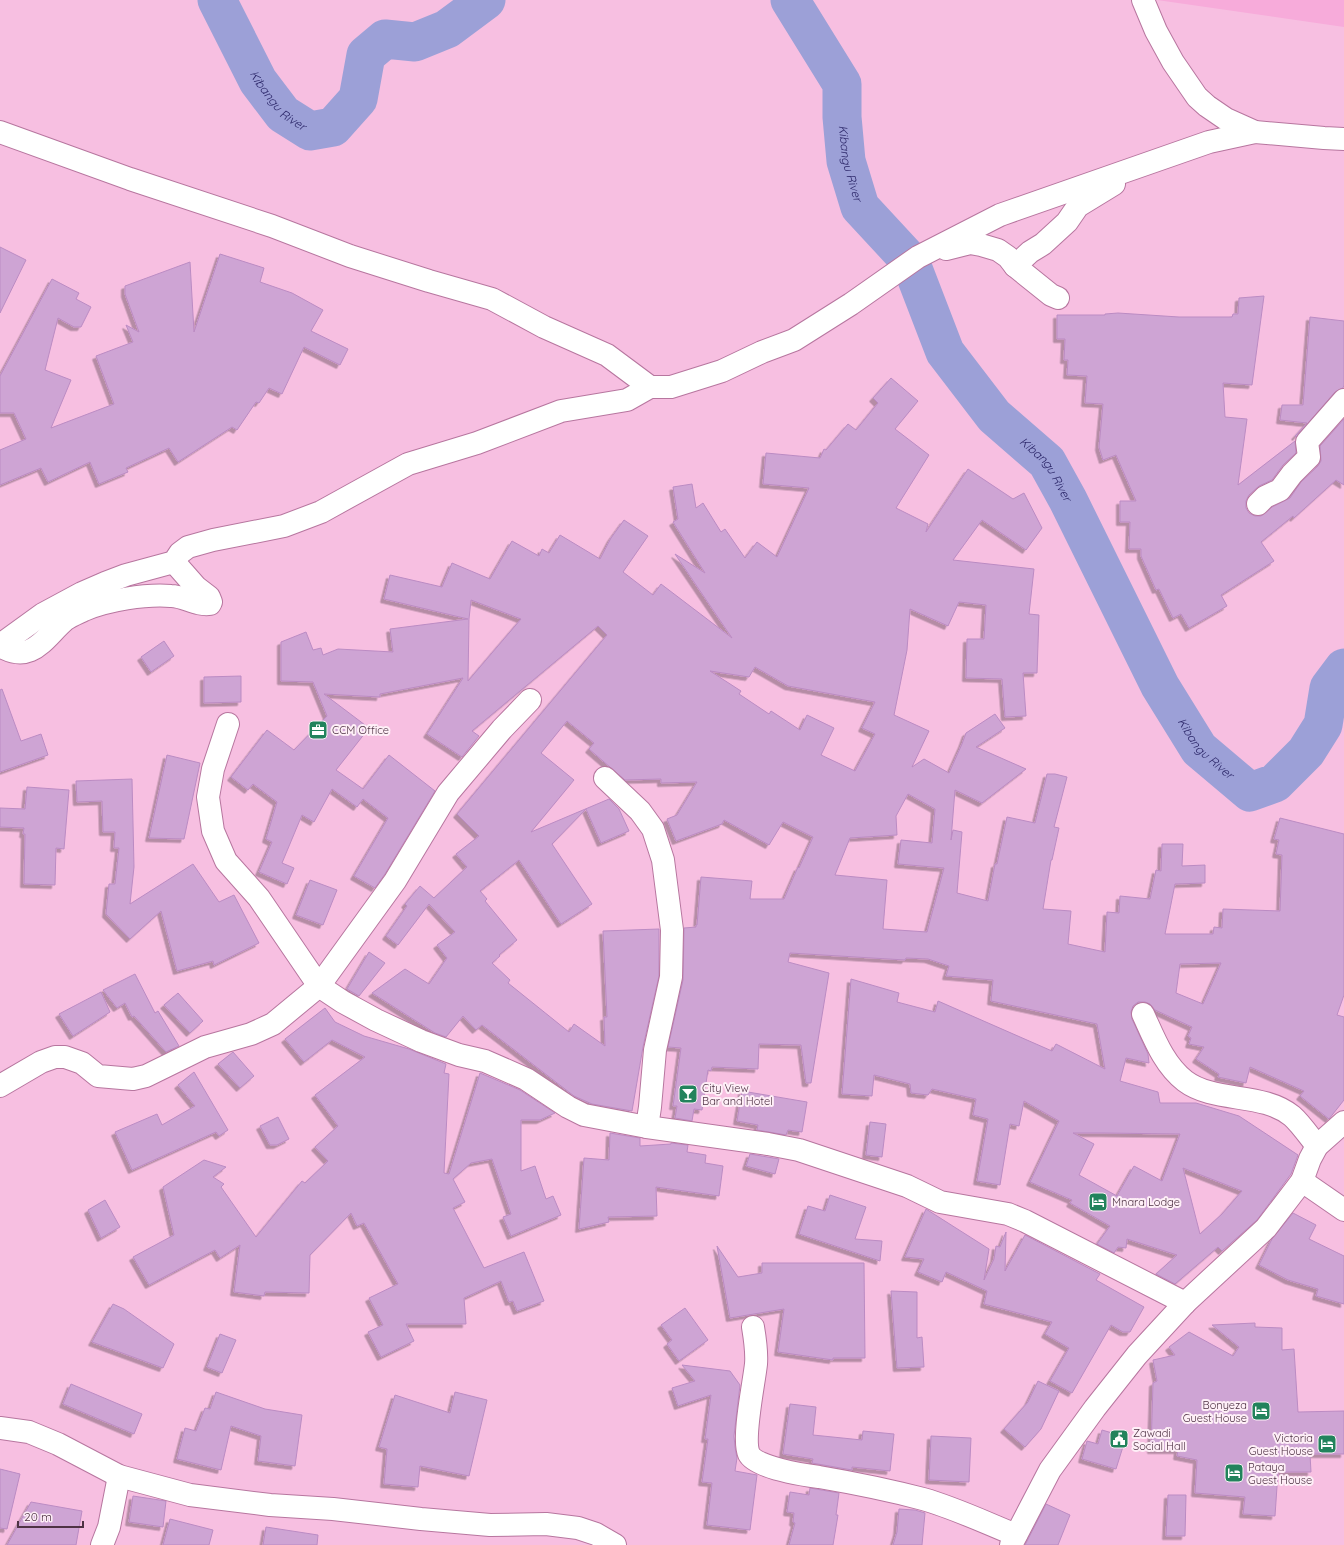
<svg xmlns="http://www.w3.org/2000/svg" width="1344" height="1545" font-family="Quicksand,sans-serif">
	<defs>
		<filter id="shadow"><feDropShadow dx="-3.5" dy="3.5" stdDeviation="0" flood-color="#0004"/></filter>
	</defs>
	<rect width="100%" height="100%" fill="#f7bfe1"/>
	<!-- built -->
	<polygon fill="#f7abda" points="1157,0 1344,0 1344,27"/>
	<g fill="none" stroke-linecap="round" stroke-linejoin="round">
		<!-- river -->
		<g stroke="#9ca0d7" stroke-width="39">
			<path id="s1" d="M217 0 258 81 283 114 310 131 333 127 358 99 366 55 385 39 415 42 447 29 486 0"/>
			<path id="s2" d="M790 0 842 84V117L846 161 860 207 910 261 945 352 994 416 1047 462 1068 500 1160 686 1199 749 1250 792 1275 783 1306 752 1323 725 1329 688 1344 668"/>
		</g>
	</g>
	<!-- building -->
	<g fill="#cea4d4" stroke="#bb8bc3" fill-rule="evenodd" filter="url(#shadow)">
		<polygon points="0,247 26,260 0,313"/>
		<polygon points="220,254 264,268 260,282 292,293 323,310 311,331 348,349 340,365 304,347 282,394 269,388 259,403 256,402 237,430 232,427 178,462 169,448 126,468 128,472 99,484 90,462 48,482 41,468 0,485 0,450 26,439 14,413 0,413 0,376 52,279 79,293 76,299 91,307 81,327 74,327 58,318 45,370 71,380 51,428 114,404 96,356 133,342 126,325 139,332 125,294 125,286 190,262 194,332"/>
		<polygon points="1264,296 1252,385 1223,383 1225,417 1247,419 1238,485 1295,441 1296,453 1283,465 1272,480 1259,486 1249,495 1246,501 1246,508 1249,513 1255,516 1261,516 1272,507 1290,498 1301,482 1318,466 1321,461 1320,446 1344,419 1344,485 1336,480 1294,518 1293,516 1261,542 1274,561 1221,595 1227,606 1189,628 1181,614 1173,618 1159,589 1156,590 1141,556 1141,549 1129,549 1130,522 1120,522 1120,501 1136,501 1116,455 1103,460 1099,447 1103,404 1085,403 1087,376 1067,375 1068,360 1064,360 1065,339 1057,339 1057,315 1105,315 1105,314 1118,313 1179,317 1232,317 1233,314 1238,314 1239,298"/>
		<polygon points="1310,317 1344,321 1344,385 1343,388 1335,392 1296,437 1295,436 1307,423 1280,420 1282,405 1303,405"/>
		<path d="M891 378 918 401 895 429 929 455 896 508 928 524 926 532 968 469 1013 499 1024 493 1042 528 1026 550 982 520 953 560 1034 569 1029 614 1039 615 1037 673H1023L1026 716 1005 717 1002 679 966 678 967 639H984L986 605 959 602 948 626 910 609 907 650 894 715 929 731 912 767 924 759 949 773 962 744 966 733 995 714 1005 728 976 747 1026 769 982 803 955 790 951 840 953 830 962 832 957 893 988 901 995 864H997L1007 817 1035 823 1047 774H1055L1067 777 1054 827 1059 828 1052 860H1051L1043 909 1071 911 1068 944 1105 952 1107 912 1119 913 1120 896 1150 899 1156 870 1161 871 1162 844H1183L1182 866 1205 865V883L1175 884 1165 934H1213L1214 927 1222 928 1223 909 1280 911 1282 855 1276 854 1279 840 1274 839 1280 818 1344 834V995L1337 1015 1344 1017V1100L1329 1119 1300 1096 1304 1091 1250 1067 1246 1083 1218 1077 1219 1074 1196 1059 1204 1047 1189 1044 1191 1038 1188 1036 1192 1027 1155 1010 1150 1004 1145 1002H1138L1133 1006 1131 1012 1132 1019 1148 1054 1149 1063 1126 1058 1120 1081 1158 1092 1160 1103H1196L1239 1116 1298 1155 1291 1174 1257 1220 1222 1251 1218 1247 1175 1284 1156 1274 1177 1255 1127 1239 1126 1248 1118 1247 1114 1253 1097 1244 1110 1226 1070 1203 1072 1200 1030 1182 1059 1121 1024 1101 1019 1126 1010 1124 1000 1185 977 1181 988 1119 973 1115 976 1099 932 1089 928 1095 911 1093 910 1084 874 1075 872 1096 842 1094 851 979 899 993 897 1002 935 1012 938 1001 1052 1051 1056 1044 1105 1069 1097 1024 991 1001 993 980 946 976 949 966 928 959 906 958 905 960 790 953 788 962 829 973 811 1083H806L801 1045 759 1044 758 1069 712 1067 711 1071 708 1070 702 1110 694 1109 692 1121 675 1118 677 1106H673L681 1048 668 1047 683 980 684 928 696 927V925H697L701 877 752 881 750 899H784L798 867 799 868 813 837 783 822 769 845 724 820 722 824 676 841 667 819 677 815 697 782 661 783V779L625 780 589 749 594 743 567 721 541 753 574 780 531 832 609 799 619 809 629 831 601 843 586 809 552 844 592 904 561 924 519 860 480 891 487 899 485 901 517 940 499 955 500 956 492 963 510 980 508 983 569 1032 574 1024 605 1046 604 1017H607L603 931 659 929V976L643 1047 632 1111 592 1104 574 1096 482 1025 476 1030 463 1016 446 1037 435 1033 372 993 405 969 429 984 447 958 437 945 455 932 429 904 398 945 386 936 407 906 405 904 420 886 434 898 467 867 456 854 479 836 457 814 607 635 598 626 472 731 479 736 462 757 427 734 463 678 380 694V697L324 694 369 728 336 770 363 789 389 755 435 791 385 874 375 888 354 876 388 818 363 799 357 807 332 789 314 822 302 815 282 863 294 868 287 884 259 872 272 842 266 839 277 802 253 784 248 790 231 777 267 730 294 750 327 716 313 682 281 681V642L306 632 313 650 321 648 323 655 338 649 393 652 390 629 468 619 384 599 390 575 442 587 452 563 490 579 512 541 539 556 542 549 549 553 560 535 600 559 611 538 624 520 648 536 623 572 653 595 661 584 732 638 675 554 705 573 673 522 678 519 673 487 692 484 696 508 703 503 721 532 725 529 745 558 757 542 777 557 809 488 763 484 766 453 820 458 824 449 826 450 848 424 856 430 878 403 873 398ZM471 600 521 619 468 681 469 619ZM755 667 788 686 875 702 862 728 875 734 855 771 821 755 834 728 807 715 800 730 771 711 769 714 739 694 741 691 710 671 749 677ZM908 794 935 809 932 843 901 840 898 864 944 868 927 932 883 929 887 880 835 875 850 838 897 835 896 816ZM1221 963 1203 1004 1176 993 1180 964ZM1073 1133H1103L1180 1134 1162 1181 1134 1166 1117 1196 1079 1175 1094 1144ZM1183 1168 1242 1191 1222 1214 1200 1234Z"/>
		<polygon points="164,641 174,656 151,672 141,657"/>
		<polygon points="241,676 241,702 204,703 204,677"/>
		<polygon points="2,689 21,741 41,734 48,755 0,772 0,690"/>
		<polygon points="167,755 200,763 184,839 149,838"/>
		<polygon points="132,779 134,867 130,904 193,864 219,902 234,895 259,943 214,965 213,961 177,971 161,911 130,939 106,914 109,884 115,884 119,848 114,848 115,832 103,832 102,801 77,802 76,781"/>
		<polygon points="27,787 69,790 64,849 56,848 55,885 24,884 25,834 23,834 24,828 0,827 0,808 25,809"/>
		<polygon points="310,880 337,890 323,925 296,915"/>
		<polygon points="369,952 385,963 359,996 347,989"/>
		<polygon points="135,974 155,1013 158,1011 179,1046 166,1052 134,1016 132,1017 125,1003 117,1008 103,990"/>
		<polygon points="101,992 110,1012 73,1036 59,1014"/>
		<polygon points="178,993 203,1021 190,1033 164,1005"/>
		<polygon points="325,1008 335,1022 364,1036 409,1049 446,1064 444,1073 449,1074 444,1173 449,1174 480,1073 520,1090 555,1113 540,1120 521,1120 521,1171 535,1166 546,1199 553,1196 561,1215 511,1236 503,1217 511,1214 492,1159 471,1163 453,1179 465,1202 453,1208 484,1268 524,1252 544,1301 517,1311 513,1301 509,1302 501,1281 464,1298 466,1324 406,1324 414,1341 381,1357 368,1332 383,1325 369,1298 398,1284 364,1223 357,1226 351,1213 310,1255 309,1293 265,1292 264,1296 234,1292 240,1245 220,1258 215,1250 149,1285 133,1257 174,1235 163,1187 204,1160 226,1167 213,1177 224,1184 221,1187 256,1237 302,1181 305,1183 328,1161 315,1147 338,1126 315,1095 365,1057 332,1040 304,1062 285,1039"/>
		<polygon points="233,1052 254,1076 240,1088 218,1064"/>
		<polygon points="194,1072 228,1130 219,1136 216,1132 132,1170 115,1132 157,1114 162,1125 195,1106 178,1085"/>
		<polygon points="742,1091 807,1102 802,1132 788,1130 786,1135 757,1130 758,1125 737,1121"/>
		<polygon points="278,1117 289,1139 277,1145 270,1145 260,1126"/>
		<polygon points="870,1122 886,1124 882,1157 866,1155"/>
		<polygon points="610,1133 640,1138 640,1146 671,1144 671,1143 688,1145 687,1152 706,1155 705,1163 723,1166 719,1196 656,1187 657,1216 608,1217 609,1222 579,1229 584,1158 609,1160"/>
		<polygon points="750,1154 779,1159 775,1174 746,1166"/>
		<polygon points="830,1195 866,1207 855,1239 882,1241 880,1261 799,1234 808,1206 825,1211"/>
		<polygon points="105,1200 120,1227 101,1238 88,1210"/>
		<polygon points="926,1209 989,1249 984,1280 994,1259 996,1246 1000,1247 1006,1232 1005,1271 1025,1235 1100,1274 1096,1280 1144,1307 1130,1332 1123,1332 1111,1325 1072,1393 1050,1381 1069,1348 1045,1334 1052,1322 984,1304 987,1291 946,1272 942,1282 918,1272 924,1259 905,1257"/>
		<polygon points="1293,1213 1316,1225 1309,1239 1344,1256 1344,1304 1316,1296 1318,1289 1288,1280 1259,1265 1272,1239"/>
		<polygon points="717,1246 738,1277 762,1273 762,1263 864,1263 865,1358 833,1358 833,1360 778,1352 784,1309 730,1318"/>
		<polygon points="891,1291 917,1292 917,1338 922,1337 924,1367 897,1368"/>
		<polygon points="113,1304 124,1309 174,1344 163,1368 92,1342"/>
		<polygon points="685,1308 708,1340 679,1361 667,1344 672,1340 661,1325"/>
		<polygon points="1255,1323 1255,1327 1282,1328 1282,1350 1294,1349 1298,1412 1344,1411 1344,1454 1310,1454 1311,1472 1278,1472 1275,1516 1243,1514 1245,1497 1195,1493 1197,1460 1177,1456 1178,1450 1151,1450 1153,1383 1157,1381 1153,1360 1175,1355 1169,1347 1189,1332 1233,1356 1239,1347 1212,1325"/>
		<polygon points="220,1334 236,1340 222,1373 207,1367"/>
		<polygon points="682,1365 730,1371 740,1385 734,1436 735,1447 737,1458 735,1471 757,1475 750,1530 707,1525 712,1483 702,1482 708,1439 705,1439 711,1395 678,1406 672,1388 695,1381"/>
		<polygon points="1038,1381 1059,1391 1041,1429 1025,1447 1004,1429 1028,1402"/>
		<polygon points="71,1384 142,1414 134,1434 63,1404"/>
		<polygon points="216,1392 265,1409 302,1415 295,1466 258,1461 261,1436 231,1426 221,1470 177,1459 185,1428 196,1431 205,1408 210,1409"/>
		<polygon points="455,1392 487,1400 469,1476 420,1466 418,1487 384,1484 387,1449 379,1447 395,1395 450,1413"/>
		<polygon points="790,1404 816,1407 813,1435 862,1440 863,1431 894,1434 890,1471 852,1467 852,1470 812,1463 813,1459 783,1454"/>
		<polygon points="1102,1430 1126,1437 1116,1469 1082,1459 1087,1441 1098,1444"/>
		<polygon points="931,1436 971,1438 969,1482 929,1480"/>
		<polygon points="0,1469 20,1474 7,1529 0,1528"/>
		<polygon points="810,1488 839,1493 836,1515 838,1515 833,1545 789,1545 795,1523 793,1522 794,1513 787,1512 790,1492 809,1495"/>
		<polygon points="1168,1495 1186,1495 1185,1536 1166,1536"/>
		<polygon points="133,1496 166,1501 163,1527 129,1522"/>
		<polygon points="31,1502 82,1511 76,1545 7,1545"/>
		<polygon points="1046,1504 1070,1515 1058,1545 1025,1545"/>
		<polygon points="899,1509 915,1510 925,1513 922,1545 893,1545 897,1532"/>
		<polygon points="170,1519 213,1530 209,1545 163,1545"/>
		<polygon points="266,1527 318,1535 317,1545 263,1545"/>
	</g>
	<g fill="none" stroke-linecap="round" stroke-linejoin="round">
		<defs>
			<g id="minor">
				<polyline points="1143,0 1156,31 1173,62 1197,97 1207,106 1226,119 1255,132 1324,138 1344,139"/>
				<polyline points="0,132 130,179 272,226 350,256 429,281 492,299 544,327 607,355 650,387 671,387 722,371 762,352 794,340 851,304 918,257 1000,215 1209,142 1255,132"/>
				<polyline points="946,249 970,243 981,245 998,250 1008,257 1015,266 1051,295 1058,298"/>
				<polyline points="1015,266 1030,252 1043,244 1067,222 1078,206 1114,184"/>
				<polyline points="1258,504 1265,497 1280,490 1292,474 1309,457 1307,442 1344,400"/>
				<polyline points="0,645 43,614 82,593 105,583 126,575 174,562 180,553 188,547 213,540 284,526 321,512 408,464 477,443 561,411 627,400 650,387"/>
				<path d="M0 646C32 665 44 638 65 620 70 616 78 613 84 610 108 600 145 594 171 596 184 596 197 606 210 604L211 602 209 597 196 587 174 562"/>
				<polyline points="228,724 213,769 208,797 213,831 226,861 259,898 319,986 343,1002 376,1020 421,1041 459,1055 485,1061 526,1079 568,1107 584,1115 647,1127 768,1144 799,1150 907,1186 940,1202 1008,1214 1025,1221 1185,1303"/>
				<polyline points="605,778 640,811 653,829 663,860 672,930 671,977 655,1050 650,1107 647,1127"/>
				<path d="M1143 1014C1154 1038 1164 1065 1185 1081 1214 1103 1263 1092 1292 1116 1301 1124 1309 1136 1317 1146"/>
				<polyline points="0,1086 41,1062 55,1057 65,1057 82,1063 98,1076 133,1079 146,1076 205,1047 251,1034 273,1024 319,986 395,881 448,793 502,729 530,700"/>
				<polyline points="1302,1181 1344,1210"/>
				<path d="M753 1327C755 1339 757 1352 756 1364 754 1383 742 1439 749 1454 756 1468 804 1475 819 1477 854 1483 889 1490 923 1499 955 1508 986 1523 1016 1535"/>
				<polyline points="0,1428 29,1432 58,1444 119,1476 190,1495 270,1505 333,1509 421,1519 490,1525 546,1524 578,1528 596,1534 615,1545"/>
				<polyline points="102,1545 109,1527 119,1476"/>
				<polyline points="1011,1545 1050,1470 1095,1408 1137,1355 1185,1303 1266,1228 1302,1181 1310,1159 1317,1146 1344,1122"/>
			</g>
		</defs>
		<!-- minor casing -->
		<use href="#minor" stroke="#b7769f" stroke-width="24"/>
		<!-- minor -->
		<use href="#minor" stroke="#fff" stroke-width="22"/>
	</g>
	<!-- icons -->
	<defs>
		<symbol id="office-square" viewBox="-11 -11 22 22"><rect x="-9" y="-9" width="18" height="18" rx="4" fill="#22835c" stroke="#feeff7"/><path d="M-6-3h4V-5.5h4V-3h4V5H-6ZM-1-4.5V-3h2v-1.5ZM-6 0V1H6V0Z" fill="#fff"/></symbol>
		<symbol id="bar-square" viewBox="-11 -11 22 22"><rect x="-9" y="-9" width="18" height="18" rx="4" fill="#22835c" stroke="#feeff7"/><path d="M-6-5H6L.8 .8V4.5H3.5V6h-7V4.5H-.8V.8Z" fill="#fff"/></symbol>
		<symbol id="hotel-square" viewBox="-11 -11 22 22"><rect x="-9" y="-9" width="18" height="18" rx="4" fill="#22835c" stroke="#feeff7"/><path d="M-6-4.5h1.5V1H6V5H4.5V3h-9V5H-6ZM-4 0a1.8 1.8 0 1 1 3.6 0ZM.5 0V-2.5h3Q6-2.5 6 0Z" fill="#fff"/></symbol>
		<symbol id="civic-square" viewBox="-11 -11 22 22"><rect x="-9" y="-9" width="18" height="18" rx="4" fill="#22835c" stroke="#feeff7"/><path d="M-.6-6.5H3V-4.5H.6V-3L4-1V1h2V6H-6V1h2V-1L-.6-3ZM-1.2 2.5V6h2.4V2.5Z" fill="#fff"/></symbol>
	</defs>
	<g fill-rule="evenodd">
		<use href="#office-square" x="307" y="719" width="22" height="22"/>
		<use href="#bar-square" x="677" y="1083" width="22" height="22"/>
		<use href="#hotel-square" x="1087" y="1191" width="22" height="22"/>
		<use href="#hotel-square" x="1250" y="1400" width="22" height="22"/>
		<use href="#civic-square" x="1108" y="1428" width="22" height="22"/>
		<use href="#hotel-square" x="1316" y="1433" width="22" height="22"/>
		<use href="#hotel-square" x="1223" y="1462" width="22" height="22"/>
	</g>
	<g text-anchor="middle" stroke-width="4" stroke-linejoin="round" paint-order="stroke">
		<!-- poi labels -->
		<g font-size="11" fill="#4e3244" stroke="#feeff7" text-anchor="start">
			<text x="332" y="734">CCM Office</text>
			<text x="702" y="1092">City View<tspan x="702" dy="13">Bar and Hotel</tspan></text>
			<text x="1112" y="1206">Mnara Lodge</text>
			<text x="1247" y="1409" text-anchor="end">Bonyeza<tspan x="1247" dy="13">Guest House</tspan></text>
			<text x="1133" y="1437">Zawadi<tspan x="1133" dy="13">Social Hall</tspan></text>
			<text x="1313" y="1442" text-anchor="end">Victoria<tspan x="1313" dy="13">Guest House</tspan></text>
			<text x="1248" y="1471">Pataya<tspan x="1248" dy="13">Guest House</tspan></text>
		</g>
		<!-- water labels -->
		<g font-size="12" font-style="italic" fill="#2c2769" stroke="#feeff7">
			<text dy="4" stroke="none"><textPath href="#s1" startOffset="119">Kibangu River</textPath></text>
			<text dy="4" stroke="none"><textPath href="#s2" startOffset="179">Kibangu River</textPath></text>
			<text dy="4" stroke="none"><textPath href="#s2" startOffset="551">Kibangu River</textPath></text>
			<text dy="4" stroke="none"><textPath href="#s2" startOffset="875">Kibangu River</textPath></text>
		</g>
	</g>
	<!-- scale -->
	<path d="M18 1521v6h65v-6" fill="none" stroke="#4e3244" stroke-width="2"/>
	<text x="24" y="1521" font-size="12" fill="#4e3244" stroke="#feeff7" stroke-width="3" paint-order="stroke">20 m</text>
</svg>
